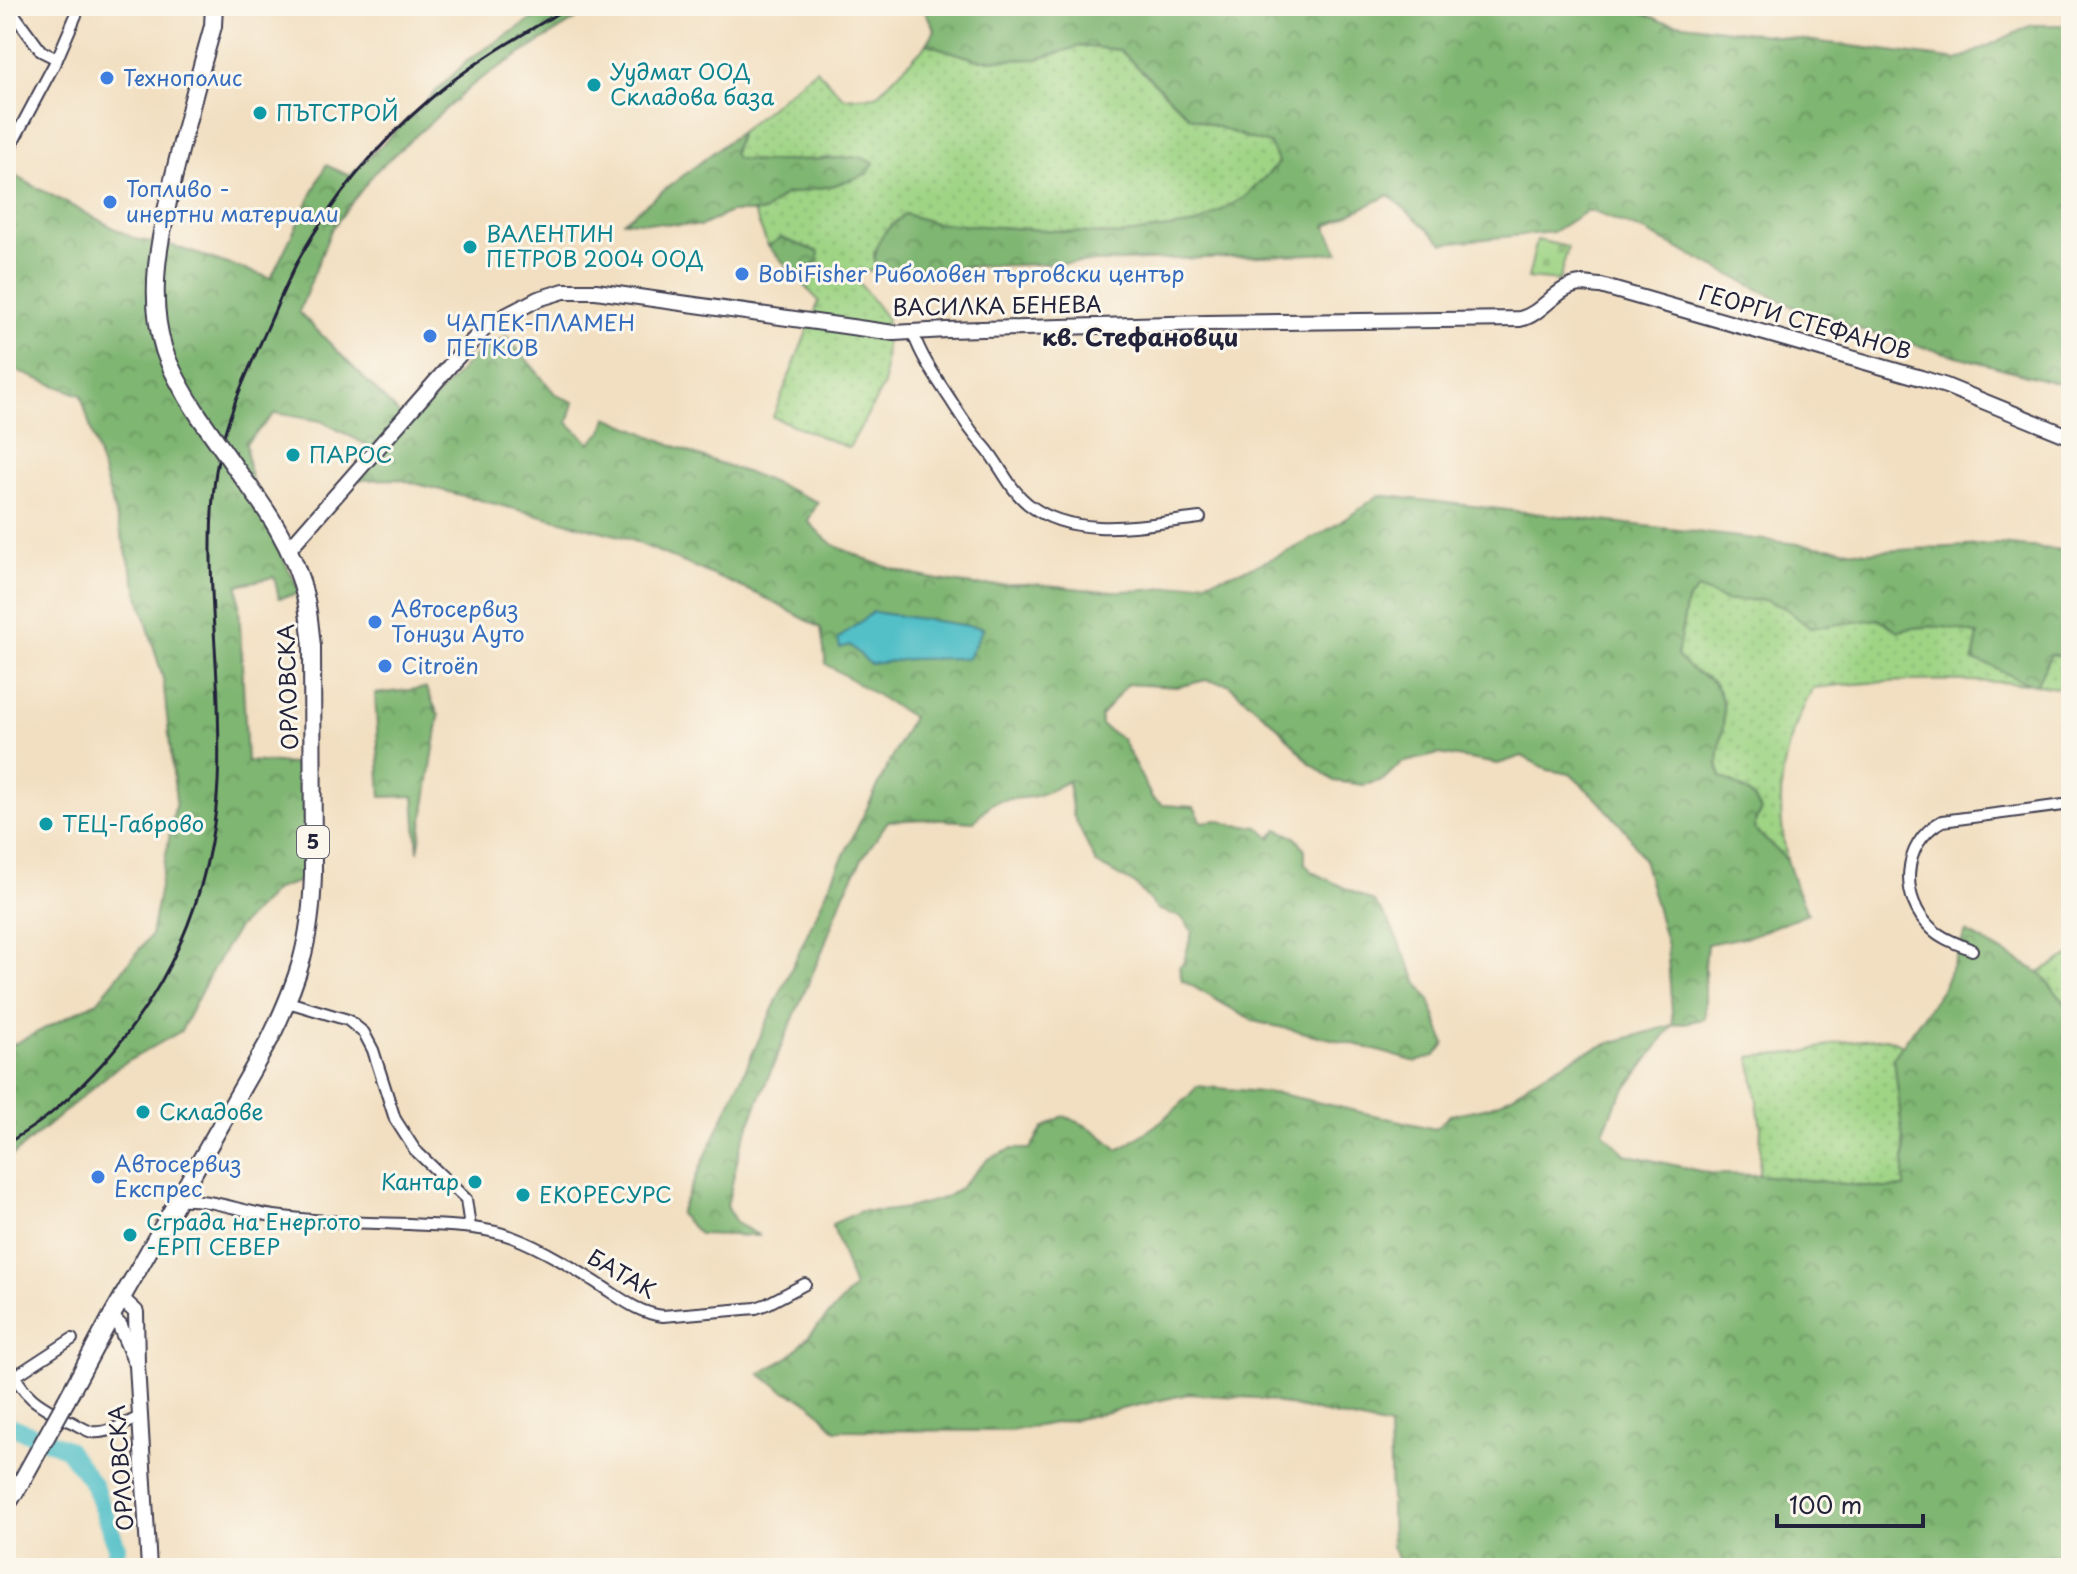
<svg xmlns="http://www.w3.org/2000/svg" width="2077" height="1574" font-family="'Playpen Sans',sans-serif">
	<defs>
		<pattern id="grass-dots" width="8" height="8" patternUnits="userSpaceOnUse" patternTransform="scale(2)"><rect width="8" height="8" fill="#9fd485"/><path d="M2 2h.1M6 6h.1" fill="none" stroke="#89b674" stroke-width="1.8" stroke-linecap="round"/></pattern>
		<pattern id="forest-crowns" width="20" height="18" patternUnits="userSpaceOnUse" patternTransform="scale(2)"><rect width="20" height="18" fill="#7fb672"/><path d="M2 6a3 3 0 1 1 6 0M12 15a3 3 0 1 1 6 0" fill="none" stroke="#68945f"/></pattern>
		<pattern id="cemetery-stones" width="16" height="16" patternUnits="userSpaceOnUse" patternTransform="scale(2)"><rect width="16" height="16" fill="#9fd485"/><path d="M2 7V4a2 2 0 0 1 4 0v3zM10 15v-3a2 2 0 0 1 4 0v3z" fill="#89b674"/></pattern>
	</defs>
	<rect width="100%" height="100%" fill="#fbf7ec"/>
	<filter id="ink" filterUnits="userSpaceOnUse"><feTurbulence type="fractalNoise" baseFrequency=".0125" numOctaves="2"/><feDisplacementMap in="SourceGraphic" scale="16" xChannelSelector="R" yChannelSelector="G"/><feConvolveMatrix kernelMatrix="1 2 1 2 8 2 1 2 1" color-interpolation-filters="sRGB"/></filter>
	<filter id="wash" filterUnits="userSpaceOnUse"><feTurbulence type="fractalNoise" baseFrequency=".006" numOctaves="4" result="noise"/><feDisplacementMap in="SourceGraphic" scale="32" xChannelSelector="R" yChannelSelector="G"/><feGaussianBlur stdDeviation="1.8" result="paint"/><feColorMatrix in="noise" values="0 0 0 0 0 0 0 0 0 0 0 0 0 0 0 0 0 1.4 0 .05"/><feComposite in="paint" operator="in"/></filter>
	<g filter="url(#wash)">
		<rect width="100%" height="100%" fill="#f2dfc1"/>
		<!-- grass -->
		<g fill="url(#grass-dots)" stroke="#607b60" stroke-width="2">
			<polygon points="927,44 978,60 1038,59 1080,46 1120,50 1190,117 1245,137 1270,144 1279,163 1245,197 1197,224 1119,235 935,223 905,214 874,252 875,270 851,272 887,319 884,385 849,448 773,417 819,301 802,283 802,271 817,262 782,238 768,246 754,212 764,212 784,195 835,185 860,157 761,162 735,158 733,153 740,132 816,69 844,98 876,96"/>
			<path d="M1698 588 1727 600H1765L1785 608 1861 620 1878 619 1899 631C1930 623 1948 626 1978 635L1973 661 1989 663 2028 684C1954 678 1887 679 1813 688 1781 749 1774 792 1787 860L1754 829 1756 820 1761 812 1736 784 1721 777C1710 750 1738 713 1713 683 1708 677 1698 674 1691 670 1686 666 1682 661 1677 656L1687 601Z"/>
			<polygon points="2051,653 2066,658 2071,662 2071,690 2036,685"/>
			<polygon points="2071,955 2071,1010 2039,972"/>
			<polygon points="1886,1038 1903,1045 1894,1057 1904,1148 1904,1188 1883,1188 1759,1175 1761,1127 1750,1057 1804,1052 1840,1042"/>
		</g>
		<!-- forest -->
		<g fill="url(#forest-crowns)" stroke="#506c56" stroke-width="2" fill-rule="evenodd">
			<path d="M553 6H597L476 82 376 171 331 230 299 312 410 425 474 356 507 336 556 395 574 402 568 423 590 443 603 431 607 417 696 455 762 478 818 502 808 521C815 528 822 537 830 542 836 547 845 550 852 553 890 571 933 581 975 585 995 586 1016 583 1036 584 1064 586 1092 592 1121 591 1219 590 1302 553 1379 495L1867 552 1999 544 2071 551V662L2066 658 2051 654 2036 685C2014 682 1998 664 1973 661L1978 635C1948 626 1930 623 1899 631L1878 619 1810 628 1785 608 1765 600 1727 601 1698 589 1687 601 1677 656C1682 661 1686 666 1691 669 1698 674 1708 677 1713 683 1738 714 1710 750 1721 777 1737 784 1757 795 1761 812L1756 820 1754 829 1787 860 1797 890 1808 913 1750 936 1707 944 1705 966V1019L1673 1025 1615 1104 1603 1132 1625 1154 1713 1174 1759 1175 1883 1188H1904V1148L1894 1057 1944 986 1966 932 2039 972 2071 1010V1568H1401L1392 1546 1389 1427 1256 1398 1188 1394 1077 1419 1010 1431 836 1430 810 1403 781 1389 760 1374 790 1356 854 1288 832 1224 861 1211H884L908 1208 944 1198 959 1189 988 1159 1012 1149H1030L1043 1128 1063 1116C1088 1125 1099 1132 1118 1150 1147 1133 1176 1113 1197 1086L1281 1094 1435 1129 1450 1115 1489 1107 1514 1095 1529 1082 1577 1056 1610 1043 1673 1025 1667 946 1643 859 1627 832 1597 799 1570 774 1548 770 1522 756 1498 764 1439 754 1401 763 1383 780 1364 785 1334 781 1309 762 1279 728 1228 684 1206 680 1177 687 1127 684 1101 716V725L1122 739 1152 798 1163 805 1194 807 1202 822 1218 820 1233 825 1258 827 1271 838 1277 829 1295 837 1305 849V863L1312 872 1374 902 1389 922 1418 983 1430 1001 1445 1045 1435 1056 1416 1062 1358 1045 1253 1021 1182 980 1179 967 1184 962 1192 931 1182 918 1157 909 1136 885 1096 863 1073 815 1068 781C1056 787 1043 795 1031 797 999 802 996 794 974 822L927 819 888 821 862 859 843 895 823 949 769 1075 740 1148 727 1206 736 1223 760 1236 699 1234 679 1214 837 869 912 717 826 664 821 628 762 596 624 537 398 479 357 480 371 447 321 421 275 413 246 443 249 469 264 521 301 593 279 598 274 577 238 585 247 761 308 765 310 878 276 889 237 929 210 974 181 1031 116 1068 6 1161V1048L97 1002 151 935 176 801 163 679 81 395 6 367V182L13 175 135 239 173 246 271 278 326 165 350 176 469 59ZM873 612 982 628 983 629 910 659 870 664 850 644Z"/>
			<path d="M922 6H1630L1661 21 1958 60 2032 25H2071V387L1813 317 1644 231 1588 210 1553 232 1443 243 1389 195 1326 226 1339 253 875 270C873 240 883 232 905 214L935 223 1119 235 1197 224 1245 197 1279 163 1270 144 1245 137 1190 117 1120 50 1080 46 1038 59 978 60 927 44 935 30Z"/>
			<polygon points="740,132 733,153 736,158 761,162 860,157 874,163 867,174 835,185 784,195 764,212 730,212 701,226 624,221"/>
			<polygon points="781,238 819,252 818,262 802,271 802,283 768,246"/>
			<polygon points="426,688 439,716 418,852 414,796 381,797 375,694"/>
		</g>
		<!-- cemetery -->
		<polygon fill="url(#cemetery-stones)" stroke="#607b60" stroke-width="2" points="1537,240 1568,247 1559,281 1528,278"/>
		<!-- water -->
		<polygon fill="#52c0c8" stroke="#3a7182" stroke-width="2" points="873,612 983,628 968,658 910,659 870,664 850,645 840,648 838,639"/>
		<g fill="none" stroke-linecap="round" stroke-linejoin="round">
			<!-- river -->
			<polyline stroke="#52c0c8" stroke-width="18" points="6,1424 67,1449 93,1484 117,1547 112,1568"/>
		</g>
	</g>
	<g filter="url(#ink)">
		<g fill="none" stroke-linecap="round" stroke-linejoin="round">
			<defs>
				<g id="street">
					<polyline points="8,6 41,51 57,59"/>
					<polyline points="6,155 57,59 80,6"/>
					<path d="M913 333C922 359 937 379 952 402 962 418 971 432 984 446 1000 464 1009 489 1028 504 1075 541 1146 524 1200 518"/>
					<path d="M1972 950C1959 944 1942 939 1932 929 1899 899 1901 843 1942 821L2071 804"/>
					<polyline points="288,1002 348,1020 364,1033 373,1050 395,1119 415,1150 466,1199 470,1227"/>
					<path d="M178 1200C211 1198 242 1212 274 1216 319 1222 364 1223 409 1224 444 1226 479 1225 512 1237 544 1249 575 1269 603 1287 623 1300 639 1313 663 1316L756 1308 767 1304 805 1284"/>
					<path d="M9 1362C21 1396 38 1405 69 1421 76 1424 85 1430 92 1432 108 1434 126 1423 140 1417"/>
					<polyline points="14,1377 72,1339"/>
				</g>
				<g id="secondary">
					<path d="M288 550 460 354 488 325 538 299 564 291H596L894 333 947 330 1206 323 1520 319C1543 314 1556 286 1581 284 1587 284 1595 286 1601 286L1921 378 1946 386 2071 437"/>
					<polyline points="122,1299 136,1312 137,1365 149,1568"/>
					<polyline points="111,1317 120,1326 135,1361"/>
				</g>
				<g id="primary">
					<path d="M199 416C186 396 172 373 164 350 146 292 161 232 174 175 186 125 199 75 213 26L214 6"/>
					<path d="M66 1401 111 1317 270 1039C299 979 311 942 313 874L312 646C310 629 309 612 305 596 294 548 266 508 237 470"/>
					<polyline points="6,1506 19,1486"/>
				</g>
			</defs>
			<!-- street casing -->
			<use href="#street" stroke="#413e4f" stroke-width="14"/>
			<!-- secondary casing -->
			<use href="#secondary" stroke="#413e4f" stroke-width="18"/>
			<!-- primary casing -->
			<use href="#primary" stroke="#413e4f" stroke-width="20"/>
			<!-- street -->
			<use href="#street" stroke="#fff" stroke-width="10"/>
			<!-- secondary -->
			<use href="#secondary" stroke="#fff" stroke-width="14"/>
			<!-- primary -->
			<use href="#primary" stroke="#fff" stroke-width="16"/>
			<!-- rail -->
			<path stroke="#22223b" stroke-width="3" d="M6 1144C23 1133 41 1123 56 1109 142 1035 198 937 214 824 220 784 219 742 218 702 215 625 205 548 216 471 224 421 245 377 266 331 277 306 287 281 300 257 333 198 378 144 429 100 471 63 522 35 570 6"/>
			<defs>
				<g id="primary-bridge">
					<polyline points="199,416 237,470"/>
					<polyline points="19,1486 66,1401"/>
				</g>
			</defs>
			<!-- primary-bridge casing -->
			<use href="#primary-bridge" stroke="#413e4f" stroke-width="20" stroke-linecap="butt"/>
			<!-- primary-bridge -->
			<use href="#primary-bridge" stroke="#fff" stroke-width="16"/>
		</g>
	</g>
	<!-- markers -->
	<g fill="#3f7fe0" stroke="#fbf7ec" stroke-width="3">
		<circle cx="107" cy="78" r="8"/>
		<circle cx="110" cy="202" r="8"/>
		<circle cx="742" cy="274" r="8"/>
		<circle cx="430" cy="336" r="8"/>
		<circle cx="375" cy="622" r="8"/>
		<circle cx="385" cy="666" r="8"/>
		<circle cx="98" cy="1177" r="8"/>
	</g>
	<g fill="#0f9aa8" stroke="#fbf7ec" stroke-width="3">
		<circle cx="594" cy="85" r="8"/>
		<circle cx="260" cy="113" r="8"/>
		<circle cx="470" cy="247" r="8"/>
		<circle cx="293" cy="455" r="8"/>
		<circle cx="46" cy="824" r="8"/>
		<circle cx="143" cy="1112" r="8"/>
		<circle cx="475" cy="1182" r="8"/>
		<circle cx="523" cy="1195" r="8"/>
		<circle cx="130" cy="1235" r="8"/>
	</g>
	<g text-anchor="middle" stroke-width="6" stroke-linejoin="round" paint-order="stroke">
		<!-- shield labels -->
		<rect fill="#fbf7ec" stroke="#636270" stroke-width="2" x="297" y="826" width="32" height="32" rx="6"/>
		<g font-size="20" font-weight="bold" fill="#22223b">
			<text x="313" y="849">5</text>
		</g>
		<!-- culture labels -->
		<g font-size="22" fill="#0d838f" stroke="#fbf7ec" text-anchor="start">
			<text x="610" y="80">Уудмат ООД<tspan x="610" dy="25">Складова база</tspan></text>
			<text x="276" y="121">ПЪТСТРОЙ</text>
			<text x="486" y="242">ВАЛЕНТИН<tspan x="486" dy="25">ПЕТРОВ 2004 ООД</tspan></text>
			<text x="309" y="463">ПАРОС</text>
			<text x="62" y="832">ТЕЦ-Габрово</text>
			<text x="159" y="1120">Складове</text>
			<text x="459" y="1190" text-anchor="end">Кантар</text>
			<text x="539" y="1203">ЕКОРЕСУРС</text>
			<text x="146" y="1230">Сграда на Енергото<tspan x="146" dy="25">-ЕРП СЕВЕР</tspan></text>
		</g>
		<!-- shop labels -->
		<g font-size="22" fill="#366cbe" stroke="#fbf7ec" text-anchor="start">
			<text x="123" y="86">Технополис</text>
			<text x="126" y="197">Топливо -<tspan x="126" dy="25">инертни материали</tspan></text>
			<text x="758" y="282">BobiFisher Риболовен търговски център</text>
			<text x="446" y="331">ЧАПЕК-ПЛАМЕН<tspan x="446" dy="25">ПЕТКОВ</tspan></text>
			<text x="391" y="617">Автосервиз<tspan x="391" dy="25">Тонизи Ауто</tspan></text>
			<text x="401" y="674">Citroën</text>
			<text x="114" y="1172">Автосервиз<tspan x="114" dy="25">Експрес</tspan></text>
		</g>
		<!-- street labels -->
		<g font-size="22" fill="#22223b" stroke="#fbf7ec">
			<text transform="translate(997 306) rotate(-1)" y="8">ВАСИЛКА БЕНЕВА</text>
			<text transform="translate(1805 322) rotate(16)" y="8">ГЕОРГИ СТЕФАНОВ</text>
			<text transform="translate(288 687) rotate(-92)" y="8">ОРЛОВСКА</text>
			<text transform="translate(622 1274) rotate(30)" y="8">БАТАК</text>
			<text transform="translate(121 1468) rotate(-94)" y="8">ОРЛОВСКА</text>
		</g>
		<!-- neighbourhood labels -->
		<g font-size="24" font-weight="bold" fill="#22223b" stroke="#fbf7ec">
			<text x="1140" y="346">кв. Стефановци</text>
		</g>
	</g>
	<!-- margin -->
	<rect width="2077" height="1574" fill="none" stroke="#fbf7ec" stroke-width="32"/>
	<!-- scale -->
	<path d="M1777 1514v12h146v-12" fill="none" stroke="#22223b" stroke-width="4"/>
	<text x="1789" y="1514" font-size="24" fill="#22223b" stroke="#fbf7ec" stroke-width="6" paint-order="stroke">100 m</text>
</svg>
